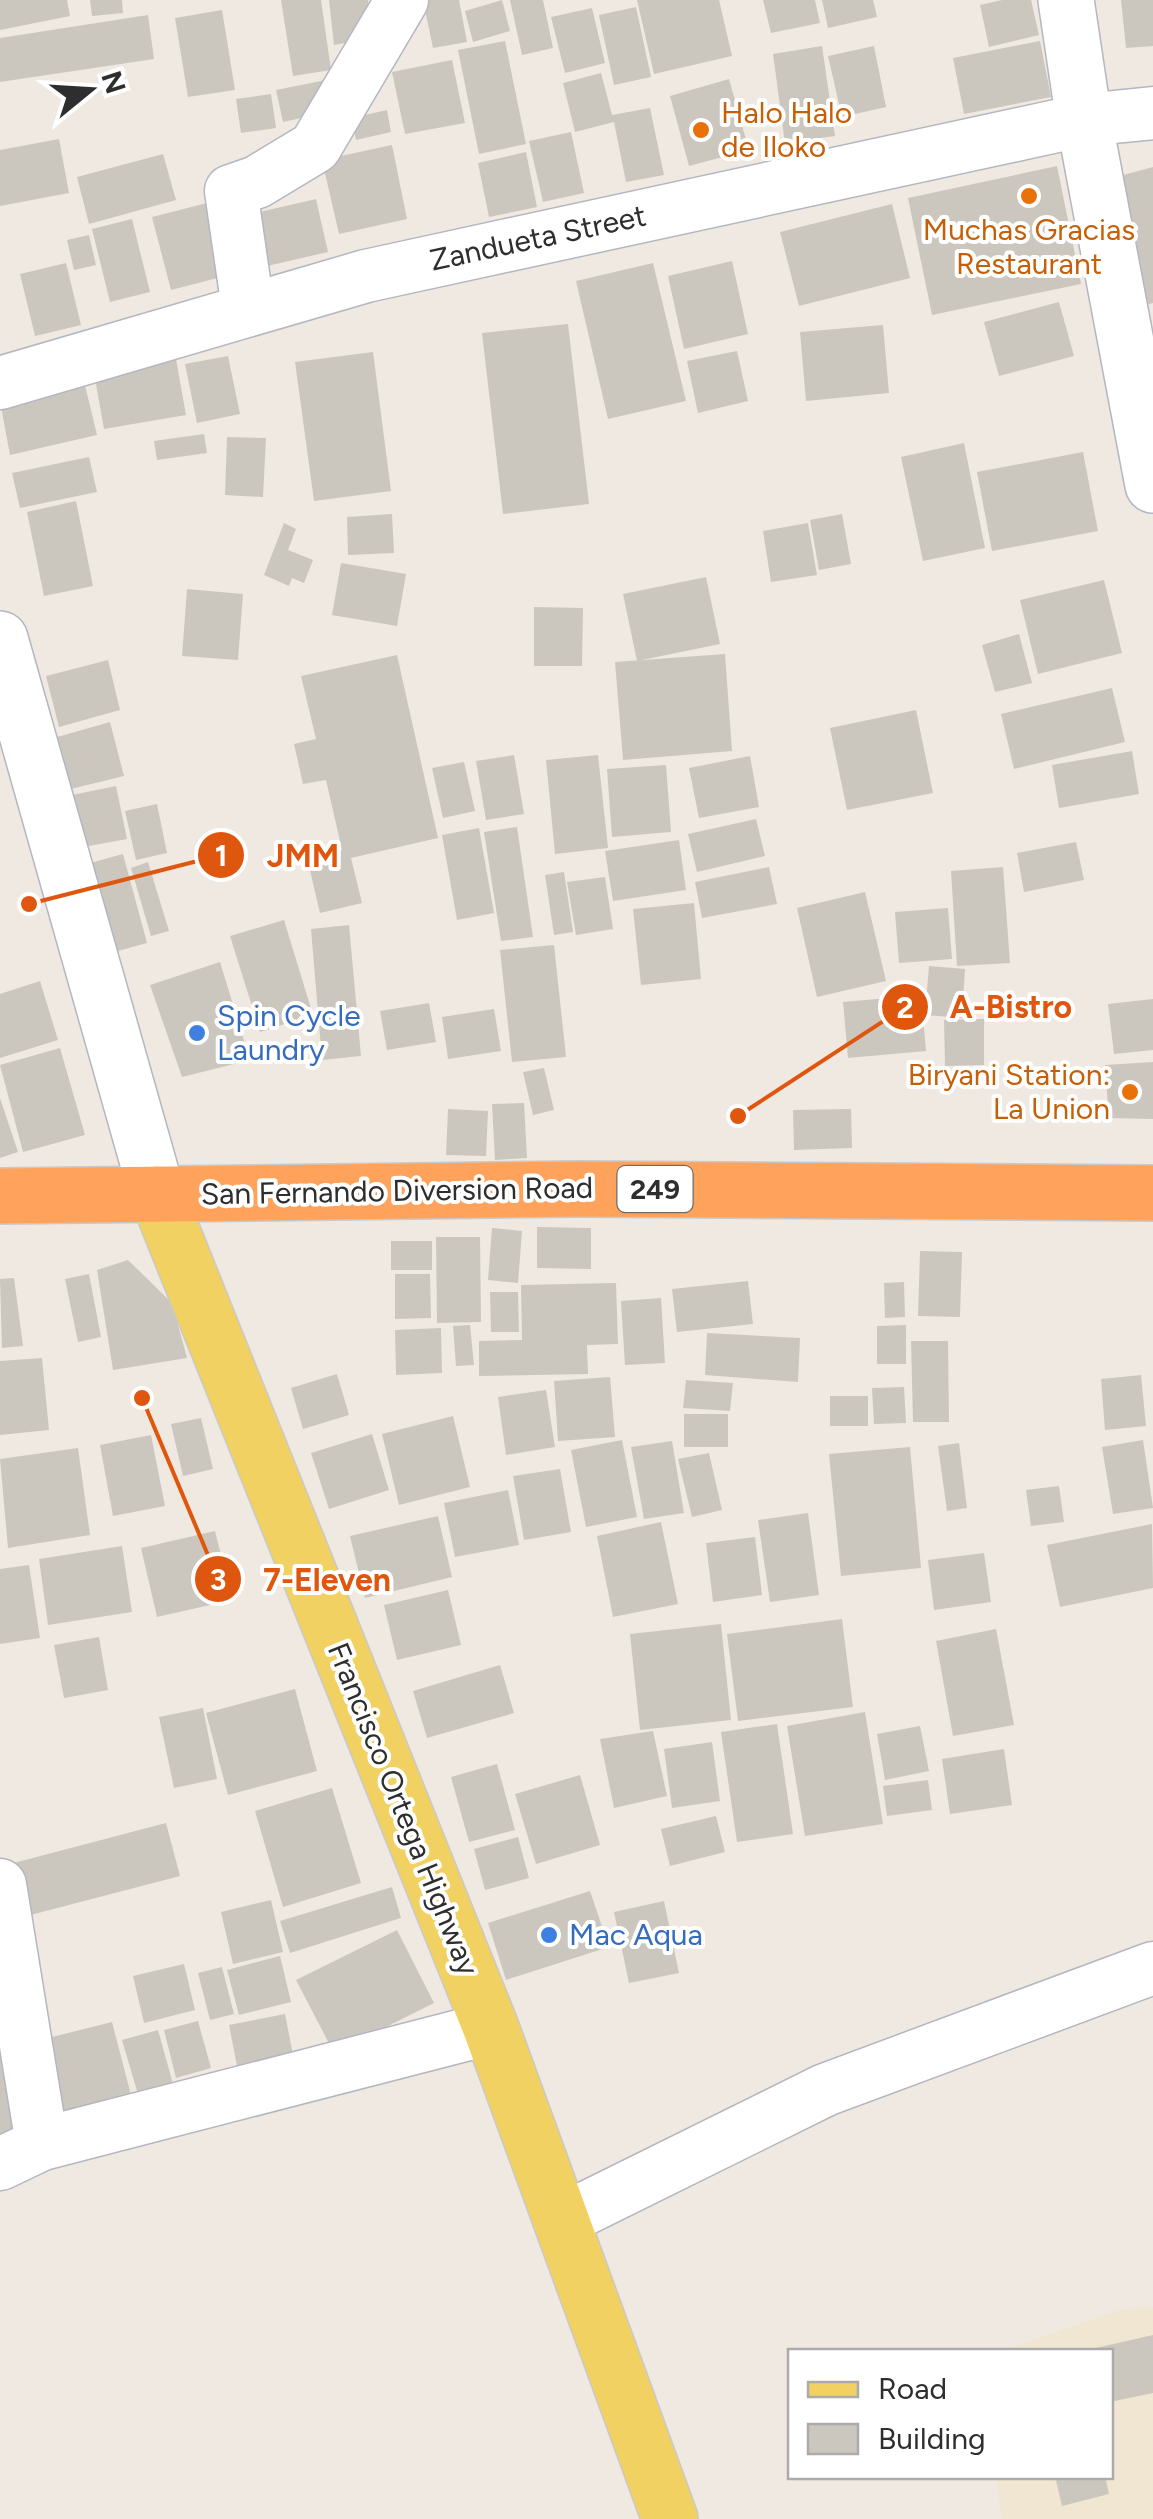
<svg xmlns="http://www.w3.org/2000/svg" width="1153" height="2519" font-family="Figtree,sans-serif">
	<rect width="100%" height="100%" fill="#efe9e1"/>
	<!-- education -->
	<polygon fill="#f0e6d1" points="1153,2307 1153,2519 1002,2519 996,2477 1110,2476 1110,2352 1001,2351 1123,2309"/>
	<!-- building -->
	<g fill="#cbc7bf">
		<polygon points="0,0 67,0 70,16 0,30"/>
		<polygon points="90,0 122,0 123,13 92,16"/>
		<polygon points="281,0 321,0 331,70 293,76"/>
		<polygon points="329,0 368,0 372,38 334,45"/>
		<polygon points="423,0 459,0 467,42 433,48"/>
		<polygon points="502,0 510,31 473,42 465,11"/>
		<polygon points="510,0 543,0 553,48 522,55"/>
		<polygon points="637,0 719,0 732,56 654,74"/>
		<polygon points="763,0 815,0 820,23 771,33"/>
		<polygon points="822,0 873,0 877,17 828,28"/>
		<polygon points="1002,0 1031,0 1039,35 989,47 980,5"/>
		<polygon points="1121,0 1153,0 1153,46 1126,48"/>
		<polygon points="636,7 651,77 614,85 599,15"/>
		<polygon points="592,8 605,63 565,73 551,17"/>
		<polygon points="222,10 235,90 188,97 175,18"/>
		<polygon points="148,15 154,59 0,82 0,38"/>
		<polygon points="505,41 526,144 479,154 458,50"/>
		<polygon points="1040,41 1051,97 964,114 953,58"/>
		<polygon points="822,46 835,136 785,143 773,54"/>
		<polygon points="874,46 886,107 842,117 828,56"/>
		<polygon points="452,60 465,123 405,134 392,72"/>
		<polygon points="601,73 612,115 650,108 664,175 626,182 614,122 575,132 563,83"/>
		<polygon points="729,79 749,150 689,166 670,96"/>
		<polygon points="326,80 333,111 283,122 276,90"/>
		<polygon points="271,94 276,128 241,133 236,99"/>
		<polygon points="387,110 391,132 356,140 352,118"/>
		<polygon points="571,132 584,193 543,202 529,141"/>
		<polygon points="59,139 69,193 0,206 0,150"/>
		<polygon points="392,145 407,219 339,234 322,160"/>
		<polygon points="526,152 537,207 489,217 478,163"/>
		<polygon points="163,154 176,200 89,224 77,177"/>
		<polygon points="1057,166 1081,284 932,315 908,198"/>
		<polygon points="1153,167 1153,303 1142,306 1108,179"/>
		<polygon points="316,199 328,252 254,269 242,216"/>
		<polygon points="219,200 237,273 171,290 152,217"/>
		<polygon points="892,204 910,278 799,306 780,232"/>
		<polygon points="132,219 150,292 110,302 92,229"/>
		<polygon points="89,235 96,265 74,270 67,240"/>
		<polygon points="732,261 748,334 684,349 668,276"/>
		<polygon points="66,263 81,325 35,336 20,274"/>
		<polygon points="653,263 686,401 608,419 576,281"/>
		<polygon points="1059,302 1074,356 999,376 984,322"/>
		<polygon points="568,324 589,504 503,514 482,333"/>
		<polygon points="883,325 889,393 806,401 800,332"/>
		<polygon points="737,351 748,401 698,413 687,361"/>
		<polygon points="373,352 391,491 314,501 295,362"/>
		<polygon points="228,356 240,414 197,423 185,364"/>
		<polygon points="176,359 186,415 104,429 94,373"/>
		<polygon points="84,381 97,435 10,455 0,401"/>
		<polygon points="204,434 207,453 157,460 154,441"/>
		<polygon points="227,437 266,438 263,497 225,495"/>
		<polygon points="964,443 985,548 923,561 901,457"/>
		<polygon points="1083,452 1098,531 992,551 977,472"/>
		<polygon points="89,457 97,492 20,508 12,473"/>
		<polygon points="76,501 93,586 44,596 27,512"/>
		<polygon points="392,514 394,553 348,555 347,517"/>
		<polygon points="842,514 851,564 819,570 810,520"/>
		<polygon points="284,523 296,529 288,550 313,560 304,583 292,578 289,586 264,575"/>
		<polygon points="808,523 817,575 771,582 763,531"/>
		<polygon points="341,563 406,574 397,626 332,615"/>
		<polygon points="706,577 720,644 637,661 623,594"/>
		<polygon points="1104,580 1122,653 1038,674 1020,600"/>
		<polygon points="187,589 243,594 238,660 182,656"/>
		<polygon points="534,607 583,608 582,666 534,666"/>
		<polygon points="1019,634 1032,683 995,692 982,645"/>
		<polygon points="725,654 732,751 623,760 615,662"/>
		<polygon points="397,655 438,838 351,858 362,903 320,913 307,858 342,850 326,780 303,784 294,744 316,739 301,676"/>
		<polygon points="108,660 120,710 59,727 46,676"/>
		<polygon points="1112,688 1125,742 1014,769 1001,714"/>
		<polygon points="916,710 933,793 847,810 830,728"/>
		<polygon points="110,722 124,776 71,789 57,737"/>
		<polygon points="1132,751 1139,794 1059,808 1052,765"/>
		<polygon points="514,755 524,814 486,820 476,761"/>
		<polygon points="598,755 608,848 555,854 546,760"/>
		<polygon points="750,756 759,807 699,818 689,768"/>
		<polygon points="464,762 475,811 443,818 432,768"/>
		<polygon points="666,765 671,832 612,837 607,769"/>
		<polygon points="116,786 127,839 78,848 67,796"/>
		<polygon points="157,804 167,853 136,860 125,811"/>
		<polygon points="756,819 765,856 697,872 688,834"/>
		<polygon points="517,827 533,937 501,941 484,832"/>
		<polygon points="479,828 494,913 457,920 442,835"/>
		<polygon points="679,840 686,890 613,901 605,851"/>
		<polygon points="1076,842 1084,880 1024,892 1017,853"/>
		<polygon points="123,854 147,943 107,954 83,865"/>
		<polygon points="148,862 169,931 151,936 131,868"/>
		<polygon points="769,867 777,904 702,918 695,882"/>
		<polygon points="1003,867 1010,963 957,966 951,871"/>
		<polygon points="564,872 573,932 554,935 545,875"/>
		<polygon points="605,877 613,929 576,935 567,882"/>
		<polygon points="865,892 886,981 817,997 797,908"/>
		<polygon points="694,903 701,979 641,985 633,909"/>
		<polygon points="948,908 952,959 899,963 895,912"/>
		<polygon points="284,920 313,1015 260,1032 230,936"/>
		<polygon points="349,925 361,1056 322,1060 311,929"/>
		<polygon points="554,945 566,1057 512,1062 500,950"/>
		<polygon points="220,962 250,1060 182,1077 150,985"/>
		<polygon points="929,966 965,969 962,1018 925,1015"/>
		<polygon points="40,981 58,1040 0,1058 0,994"/>
		<polygon points="921,995 926,1051 848,1058 843,1002"/>
		<polygon points="1153,999 1153,1050 1114,1054 1108,1004"/>
		<polygon points="429,1003 436,1042 387,1050 380,1011"/>
		<polygon points="494,1009 501,1051 448,1059 442,1017"/>
		<polygon points="984,1019 984,1065 945,1066 944,1020"/>
		<polygon points="60,1048 85,1135 23,1152 0,1065"/>
		<polygon points="1153,1062 1153,1119 1109,1118 1105,1065"/>
		<polygon points="544,1068 554,1110 533,1115 523,1072"/>
		<polygon points="0,1098 18,1152 0,1158"/>
		<polygon points="524,1103 527,1158 495,1160 492,1104"/>
		<polygon points="448,1109 488,1111 486,1156 446,1155"/>
		<polygon points="851,1109 852,1148 794,1150 793,1110"/>
		<polygon points="537,1227 591,1228 591,1269 537,1268"/>
		<polygon points="492,1228 522,1231 518,1283 488,1280"/>
		<polygon points="436,1237 480,1237 481,1322 437,1323"/>
		<rect x="391" y="1241" width="41" height="29"/>
		<polygon points="920,1251 962,1252 960,1317 918,1316"/>
		<polygon points="128,1260 172,1303 187,1358 113,1370 97,1270"/>
		<polygon points="89,1274 101,1337 78,1342 65,1279"/>
		<polygon points="395,1274 430,1274 431,1318 395,1319"/>
		<polygon points="14,1278 23,1346 2,1348 0,1279"/>
		<polygon points="748,1281 753,1324 677,1332 672,1289"/>
		<polygon points="904,1282 905,1317 885,1318 884,1283"/>
		<polygon points="616,1283 618,1344 587,1345 588,1374 479,1376 479,1341 522,1340 521,1285"/>
		<polygon points="490,1292 518,1292 519,1332 491,1332"/>
		<polygon points="661,1298 665,1363 625,1365 621,1301"/>
		<polygon points="470,1325 474,1365 456,1366 453,1326"/>
		<polygon points="906,1325 906,1364 877,1364 877,1326"/>
		<polygon points="441,1328 442,1373 396,1375 395,1330"/>
		<polygon points="707,1333 800,1338 798,1382 705,1375"/>
		<polygon points="911,1341 948,1341 949,1422 913,1422"/>
		<polygon points="42,1358 49,1430 0,1435 0,1361"/>
		<polygon points="337,1374 349,1415 303,1429 291,1388"/>
		<polygon points="1141,1375 1146,1426 1105,1430 1101,1379"/>
		<polygon points="610,1377 615,1437 558,1441 554,1381"/>
		<polygon points="686,1380 733,1383 730,1411 683,1408"/>
		<polygon points="904,1387 906,1423 874,1424 872,1388"/>
		<polygon points="546,1390 555,1447 506,1455 498,1397"/>
		<rect x="830" y="1396" width="38" height="30"/>
		<rect x="684" y="1414" width="44" height="33"/>
		<polygon points="453,1416 470,1487 399,1505 382,1434"/>
		<polygon points="201,1418 213,1469 183,1476 171,1424"/>
		<polygon points="372,1434 389,1490 329,1509 311,1453"/>
		<polygon points="151,1435 165,1506 113,1516 100,1445"/>
		<polygon points="622,1440 637,1517 586,1527 571,1450"/>
		<polygon points="1143,1440 1153,1508 1113,1514 1102,1447"/>
		<polygon points="672,1441 684,1513 644,1519 631,1447"/>
		<polygon points="959,1443 967,1508 947,1511 938,1446"/>
		<polygon points="910,1447 921,1568 841,1576 829,1454"/>
		<polygon points="78,1448 90,1535 8,1548 0,1459"/>
		<polygon points="709,1453 722,1510 692,1517 678,1459"/>
		<polygon points="560,1469 571,1532 524,1540 513,1476"/>
		<polygon points="1059,1486 1064,1522 1031,1526 1026,1490"/>
		<polygon points="508,1490 519,1545 455,1557 444,1503"/>
		<polygon points="808,1513 819,1595 770,1602 758,1520"/>
		<polygon points="438,1516 452,1577 365,1598 350,1536"/>
		<polygon points="661,1522 678,1604 613,1617 597,1536"/>
		<polygon points="1152,1524 1153,1588 1060,1607 1047,1545"/>
		<polygon points="215,1531 232,1600 157,1617 141,1548"/>
		<polygon points="755,1537 762,1595 713,1602 706,1543"/>
		<polygon points="122,1546 132,1612 48,1625 39,1559"/>
		<polygon points="984,1553 991,1602 934,1610 928,1560"/>
		<polygon points="29,1565 40,1638 0,1644 0,1569"/>
		<polygon points="448,1590 461,1645 397,1660 384,1605"/>
		<polygon points="842,1619 853,1707 738,1721 727,1634"/>
		<polygon points="721,1624 731,1720 640,1730 630,1634"/>
		<polygon points="996,1629 1014,1725 953,1736 936,1641"/>
		<polygon points="99,1637 108,1690 64,1698 54,1645"/>
		<polygon points="500,1665 514,1713 427,1738 413,1691"/>
		<polygon points="295,1689 317,1771 228,1795 206,1713"/>
		<polygon points="203,1708 217,1779 174,1788 159,1717"/>
		<polygon points="865,1712 883,1824 805,1836 787,1726"/>
		<polygon points="777,1724 793,1834 737,1842 721,1732"/>
		<polygon points="920,1726 929,1771 885,1780 877,1734"/>
		<polygon points="653,1731 667,1796 614,1808 600,1739"/>
		<polygon points="712,1742 720,1801 672,1808 664,1749"/>
		<polygon points="1004,1749 1012,1805 950,1814 942,1759"/>
		<polygon points="497,1764 515,1830 469,1842 451,1777"/>
		<polygon points="580,1775 600,1845 536,1864 515,1794"/>
		<polygon points="928,1780 932,1810 887,1816 883,1786"/>
		<polygon points="332,1788 361,1883 283,1907 255,1811"/>
		<polygon points="716,1816 725,1852 670,1866 661,1829"/>
		<polygon points="166,1823 180,1876 19,1918 6,1865"/>
		<polygon points="518,1837 529,1878 485,1890 474,1849"/>
		<polygon points="392,1887 401,1918 290,1953 280,1921"/>
		<polygon points="590,1891 609,1947 506,1980 488,1923"/>
		<polygon points="271,1900 283,1952 233,1964 221,1912"/>
		<polygon points="664,1901 679,1973 629,1983 614,1912"/>
		<polygon points="397,1930 434,2003 334,2053 296,1980"/>
		<polygon points="280,1956 291,2002 239,2015 227,1970"/>
		<polygon points="184,1964 195,2010 144,2023 133,1976"/>
		<polygon points="222,1967 234,2014 210,2020 198,1973"/>
		<polygon points="0,1998 29,2134 0,2139"/>
		<polygon points="285,2014 293,2055 237,2066 229,2025"/>
		<polygon points="198,2021 211,2068 176,2078 164,2030"/>
		<polygon points="112,2022 132,2099 63,2116 44,2039"/>
		<polygon points="158,2030 175,2091 140,2101 122,2040"/>
		<polygon points="1153,2335 1153,2393 1110,2402 1110,2352 1087,2350"/>
		<polygon points="1055,2476 1105,2476 1109,2494 1062,2506"/>
	</g>
	<g fill="none" stroke-linecap="round" stroke-linejoin="round">
		<defs>
			<g id="street">
				<polyline points="248,308 231,191 257,182 315,147 402,0"/>
				<polyline points="0,383 366,276 1084,120 1153,113"/>
				<polyline points="0,1885 42,2144"/>
				<polyline points="0,2164 42,2144 491,2028"/>
				<polyline points="560,2221 825,2090 1153,1968"/>
			</g>
			<g id="secondary">
				<polyline points="1066,0 1084,120 1153,485"/>
				<polyline points="0,639 157,1194"/>
			</g>
			<polyline id="primary" points="157,1194 491,2028 670,2519"/>
			<polyline id="highway" points="0,1196 578,1189 1153,1193"/>
		</defs>
		<!-- street casing -->
		<use href="#street" stroke="#b4b7c1" stroke-width="55"/>
		<!-- secondary casing -->
		<use href="#secondary" stroke="#b4b7c1" stroke-width="58"/>
		<!-- primary casing -->
		<use href="#primary" stroke="#c9c9c9" stroke-width="58"/>
		<!-- highway casing -->
		<use href="#highway" stroke="#c9c9c9" stroke-width="58"/>
		<!-- street -->
		<use href="#street" stroke="#fff" stroke-width="52"/>
		<!-- secondary -->
		<use href="#secondary" stroke="#fff" stroke-width="55"/>
		<!-- primary -->
		<use href="#primary" stroke="#f2d163" stroke-width="55"/>
		<!-- highway -->
		<use href="#highway" stroke="#ffa35c" stroke-width="55"/>
	</g>
	<!-- markers -->
	<g fill="#e8710a" stroke="#fff" stroke-width="4">
		<circle cx="701" cy="130" r="10"/>
		<circle cx="1029" cy="196" r="10"/>
		<circle cx="1130" cy="1092" r="10"/>
	</g>
	<g fill="#3f7fe0" stroke="#fff" stroke-width="4">
		<circle cx="197" cy="1033" r="10"/>
		<circle cx="549" cy="1935" r="10"/>
	</g>
	<g text-anchor="middle" stroke-width="8" stroke-linejoin="round" paint-order="stroke">
		<!-- shield labels -->
		<rect fill="#fff" stroke="#6d6d6d" stroke-width="2.5" x="617.5" y="1166" width="75" height="46" rx="8"/>
		<g font-size="28" font-weight="bold" fill="#2e2e2e">
			<text x="655" y="1199">249</text>
		</g>
		<!-- food labels -->
		<g font-size="30" fill="#c56008" stroke="#fff" text-anchor="start">
			<text x="721" y="123">Halo Halo<tspan x="721" dy="34">de Iloko</tspan></text>
			<text x="1029" y="240" text-anchor="middle">Muchas Gracias<tspan x="1029" dy="34">Restaurant</tspan></text>
			<text x="1110" y="1085" text-anchor="end">Biryani Station:<tspan x="1110" dy="34">La Union</tspan></text>
		</g>
		<!-- street labels -->
		<g font-size="30" fill="#2e2e2e" stroke="#fff">
			<text transform="translate(538 238) rotate(-12)" y="10">Zandueta Street</text>
			<text transform="translate(397 1191) rotate(-1)" y="10">San Fernando Diversion Road</text>
			<text transform="translate(403 1809) rotate(68)" y="10">Francisco Ortega Highway</text>
		</g>
		<!-- shop labels -->
		<g font-size="30" fill="#366cbe" stroke="#fff" text-anchor="start">
			<text x="217" y="1026">Spin Cycle<tspan x="217" dy="34">Laundry</tspan></text>
			<text x="569" y="1945">Mac Aqua</text>
		</g>
	</g>
	<!-- callouts -->
	<path fill="none" stroke="#df570e" stroke-width="4" d="M29 904L221 855M738 1116L905 1007M142 1398L218 1579"/>
	<g fill="#df570e" stroke="#fff" stroke-width="4">
		<circle cx="29" cy="904" r="10"/>
		<circle cx="738" cy="1116" r="10"/>
		<circle cx="142" cy="1398" r="10"/>
		<circle cx="221" cy="855" r="25"/>
		<circle cx="905" cy="1007" r="25"/>
		<circle cx="218" cy="1579" r="25"/>
	</g>
	<g font-size="30" text-anchor="middle" font-weight="bold" fill="#fff">
		<text x="221" y="866">1</text>
		<text x="905" y="1018">2</text>
		<text x="218" y="1590">3</text>
	</g>
	<g font-size="32" text-anchor="middle" font-weight="bold" fill="#df570e" stroke="#fff" stroke-width="8" stroke-linejoin="round" paint-order="stroke">
		<text x="303" y="867">JMM</text>
		<text x="1011" y="1018">A-Bistro</text>
		<text x="327" y="1591">7-Eleven</text>
	</g>
	<!-- legend -->
	<rect x="788" y="2349" width="325" height="130" fill="#ffffff" stroke="#ababab" stroke-width="2.5"/>
	<rect x="808" y="2382" width="50" height="15" fill="#f2d163" stroke="#ababab" stroke-width="2.5"/>
	<text x="878" y="2399" font-size="30" fill="#2e2e2e">Road</text>
	<rect x="808" y="2424" width="50" height="30" fill="#cbc7bf" stroke="#ababab" stroke-width="2.5"/>
	<text x="878" y="2449" font-size="30" fill="#2e2e2e">Building</text>
	<!-- north arrow -->
	<g transform="translate(90 90) rotate(72)" stroke="#ffffff" stroke-width="8" paint-order="stroke">
	<path d="M0-8L18 38L0 25L-18 38Z" fill="#2e2e2e"/>
	<text y="-15" font-size="28" font-weight="bold" text-anchor="middle" fill="#2e2e2e">N</text>
	</g>
</svg>
